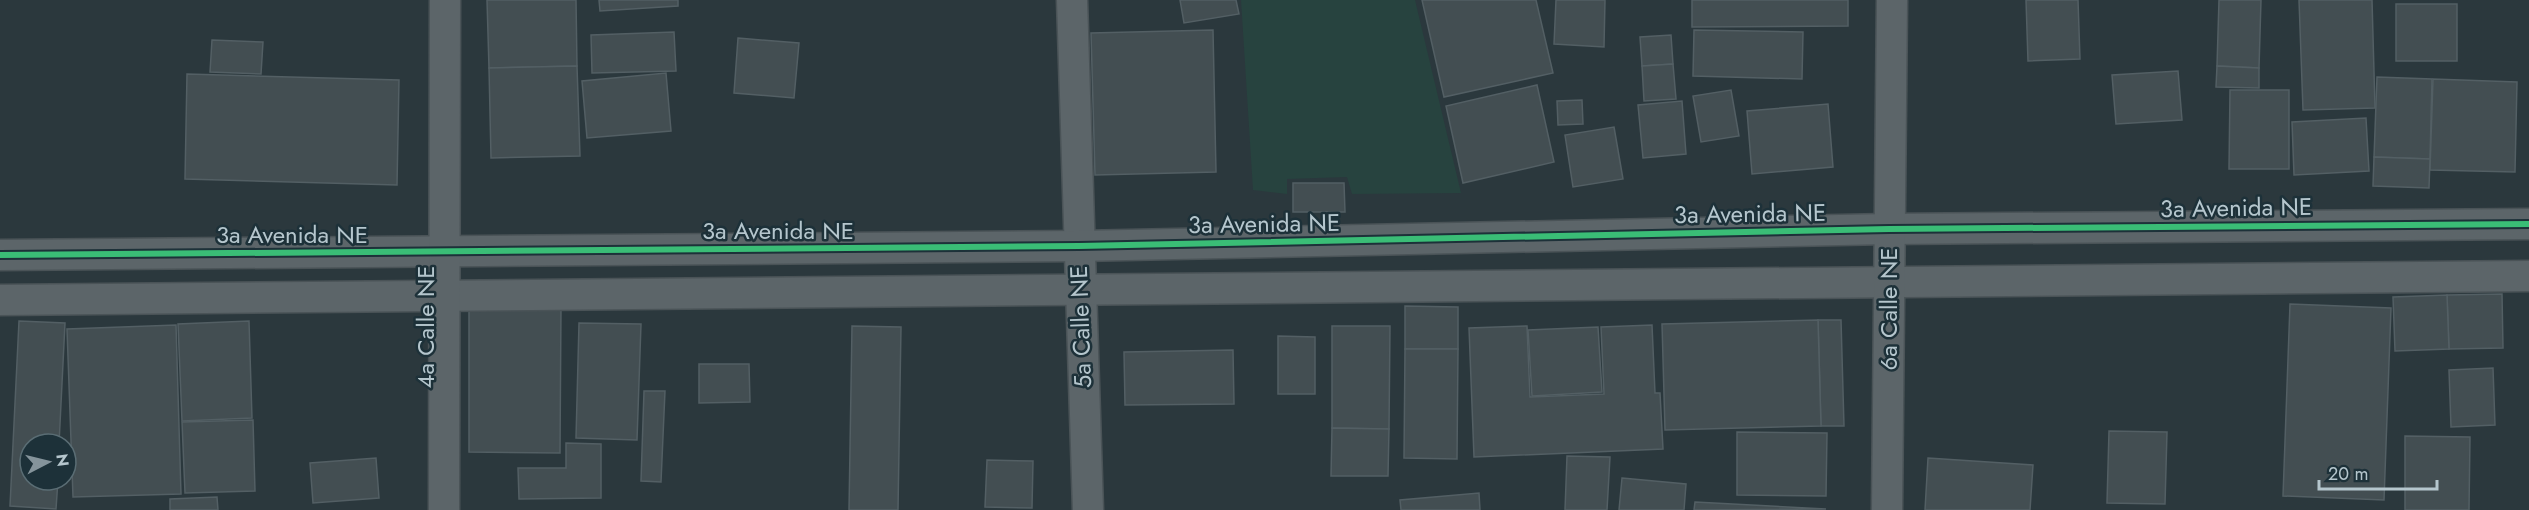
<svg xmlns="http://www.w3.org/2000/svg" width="2529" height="510" font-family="Jost,sans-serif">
	<rect width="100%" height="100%" fill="#2b383d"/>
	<!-- green -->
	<polygon fill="#27433f" points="1241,0 1415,0 1461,193 1352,194 1347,177 1287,179 1287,194 1253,190"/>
	<!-- building -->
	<g fill="#434e52" stroke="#535f64" stroke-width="1.5">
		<polygon points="487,0 576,0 577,66 489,68"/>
		<polygon points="599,0 678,0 678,6 600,11"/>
		<polygon points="1180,0 1236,0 1239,14 1184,23"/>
		<polygon points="1422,0 1536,0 1553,73 1444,97"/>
		<polygon points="1556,0 1605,0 1604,47 1554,44"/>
		<polygon points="1692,0 1848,0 1848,26 1692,27"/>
		<polygon points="2026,0 2078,0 2080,59 2028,61"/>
		<polygon points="2219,0 2261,0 2259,68 2217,66"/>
		<polygon points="2299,0 2372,0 2375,108 2303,110"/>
		<rect x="2396" y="4" width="61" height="57"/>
		<polygon points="1213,30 1216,172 1095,175 1091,33"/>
		<polygon points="1694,30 1803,32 1802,79 1693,76"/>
		<polygon points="674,32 676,71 592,73 591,35"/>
		<polygon points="1671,35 1673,64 1642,66 1640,37"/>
		<polygon points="738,38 799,43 794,98 734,93"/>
		<polygon points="212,40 263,42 261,74 210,72"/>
		<polygon points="1673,64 1676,99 1644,101 1642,66"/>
		<polygon points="577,66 580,156 491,158 489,68"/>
		<polygon points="2217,66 2259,68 2259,88 2216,87"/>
		<polygon points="2178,71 2182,120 2116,124 2112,75"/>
		<polygon points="666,73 671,131 587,138 582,81"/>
		<polygon points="187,74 399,80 397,185 185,179"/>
		<polygon points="2377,77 2432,79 2430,159 2374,157"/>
		<polygon points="2433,79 2517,82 2515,172 2430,170"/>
		<polygon points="1537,85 1554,162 1463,183 1446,106"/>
		<polygon points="1731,90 1739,136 1701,142 1693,96"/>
		<polygon points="2230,90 2289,90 2289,169 2229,169"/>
		<polygon points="1582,100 1583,124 1558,125 1557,101"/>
		<polygon points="1682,101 1686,154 1643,158 1638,105"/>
		<polygon points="1828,104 1833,167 1752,174 1747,111"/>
		<polygon points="2366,118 2369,171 2294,175 2292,122"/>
		<polygon points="1614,127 1623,179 1573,187 1565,135"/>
		<polygon points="2374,157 2430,159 2429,188 2373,186"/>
		<polygon points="1293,183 1344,183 1345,212 1293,212"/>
		<polygon points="2502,294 2503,348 2449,349 2447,295"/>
		<polygon points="2447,295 2449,349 2395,351 2393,297"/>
		<polygon points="2290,304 2391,308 2384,500 2283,496"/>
		<polygon points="469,306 561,306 560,453 469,452"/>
		<polygon points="1405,306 1458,307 1458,349 1405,349"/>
		<polygon points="1818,320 1841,320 1844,426 1821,426"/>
		<polygon points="1818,320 1821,426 1665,430 1662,324"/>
		<polygon points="19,321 65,323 59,444 30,444 30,480 58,480 56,509 10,506"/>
		<polygon points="249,321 252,418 182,421 178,324"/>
		<polygon points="579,323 641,324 637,440 576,438"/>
		<polygon points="176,325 181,494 73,497 67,329"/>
		<polygon points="1652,325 1655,393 1660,393 1663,449 1474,457 1469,328 1527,326 1530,397 1604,394 1601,327"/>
		<polygon points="852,326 901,327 898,510 849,510"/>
		<polygon points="1332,326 1390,326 1389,429 1332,428"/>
		<polygon points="1598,327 1602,392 1532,396 1528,330"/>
		<polygon points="1278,336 1315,337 1315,394 1278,394"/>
		<polygon points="1405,349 1458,349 1457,459 1404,458"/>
		<polygon points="1233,350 1234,404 1125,405 1124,352"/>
		<polygon points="699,364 749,364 750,402 699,403"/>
		<polygon points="2493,368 2495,425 2451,427 2449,370"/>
		<polygon points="644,391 665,391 661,482 641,481"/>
		<polygon points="253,420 255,491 185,493 182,422"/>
		<polygon points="1332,428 1389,429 1388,476 1331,476"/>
		<polygon points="2109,431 2167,432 2165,504 2107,503"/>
		<polygon points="1737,432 1827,433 1826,496 1737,495"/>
		<polygon points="2405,436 2470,437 2469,510 2405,510"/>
		<polygon points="566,443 601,444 601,498 519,499 518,468 566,468"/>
		<polygon points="1567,456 1610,457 1607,510 1565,510"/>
		<polygon points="376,458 379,498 313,503 310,463"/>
		<polygon points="1928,458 2033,465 2030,510 1925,510"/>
		<polygon points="987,460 1033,461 1032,508 985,507"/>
		<polygon points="1622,478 1686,484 1684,510 1619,510"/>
		<polygon points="1479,493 1480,510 1401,510 1400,500"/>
		<polygon points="217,497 218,510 170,510 170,499"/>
		<polygon points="1695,502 1826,509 1694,510"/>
	</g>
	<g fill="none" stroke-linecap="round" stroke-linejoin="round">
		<defs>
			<g id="minor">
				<polyline points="1072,0 1088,510"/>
				<polyline points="0,255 1079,246 1889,229 2529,224"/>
				<polyline points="0,300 2529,276"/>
				<polyline points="444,510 445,0"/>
				<polyline points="1887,510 1892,0"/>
			</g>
		</defs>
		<!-- minor casing -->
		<use href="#minor" stroke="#4a5357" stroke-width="33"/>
		<!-- minor -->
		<use href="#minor" stroke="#5c6569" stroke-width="30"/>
		<defs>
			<polyline id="cycleway" points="0,255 1079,246 1889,229 2529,224"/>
		</defs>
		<!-- cycleway casing -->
		<use href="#cycleway" stroke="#1d3139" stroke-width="10"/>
		<!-- cycleway -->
		<use href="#cycleway" stroke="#3abd76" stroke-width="6"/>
	</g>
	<g text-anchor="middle" stroke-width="5" stroke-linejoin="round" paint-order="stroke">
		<!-- street labels -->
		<g font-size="24" fill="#b5c6cd" stroke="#1d3139">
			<text transform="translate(2236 208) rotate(-1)" y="8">3a Avenida NE</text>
			<text transform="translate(1750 214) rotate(-1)" y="8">3a Avenida NE</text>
			<text transform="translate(1264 224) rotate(-1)" y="8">3a Avenida NE</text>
			<text x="778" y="239">3a Avenida NE</text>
			<text x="292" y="243">3a Avenida NE</text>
			<text transform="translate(1889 309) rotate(-90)" y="8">6a Calle NE</text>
			<text transform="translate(426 327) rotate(-90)" y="8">4a Calle NE</text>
			<text transform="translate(1081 327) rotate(-92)" y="8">5a Calle NE</text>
		</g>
	</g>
	<!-- north arrow -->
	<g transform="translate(48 462) rotate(83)"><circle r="28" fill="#1d3139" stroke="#5a6d74" stroke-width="1.5"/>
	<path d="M0-4.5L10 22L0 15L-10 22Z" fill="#85949b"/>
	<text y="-9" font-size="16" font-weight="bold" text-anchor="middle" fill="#b5c6cd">N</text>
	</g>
	<!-- scale -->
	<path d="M2319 480v9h118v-9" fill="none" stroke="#b5c6cd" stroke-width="3"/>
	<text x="2328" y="480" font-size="18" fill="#b5c6cd" stroke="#1d3139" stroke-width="4.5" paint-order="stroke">20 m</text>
</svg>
